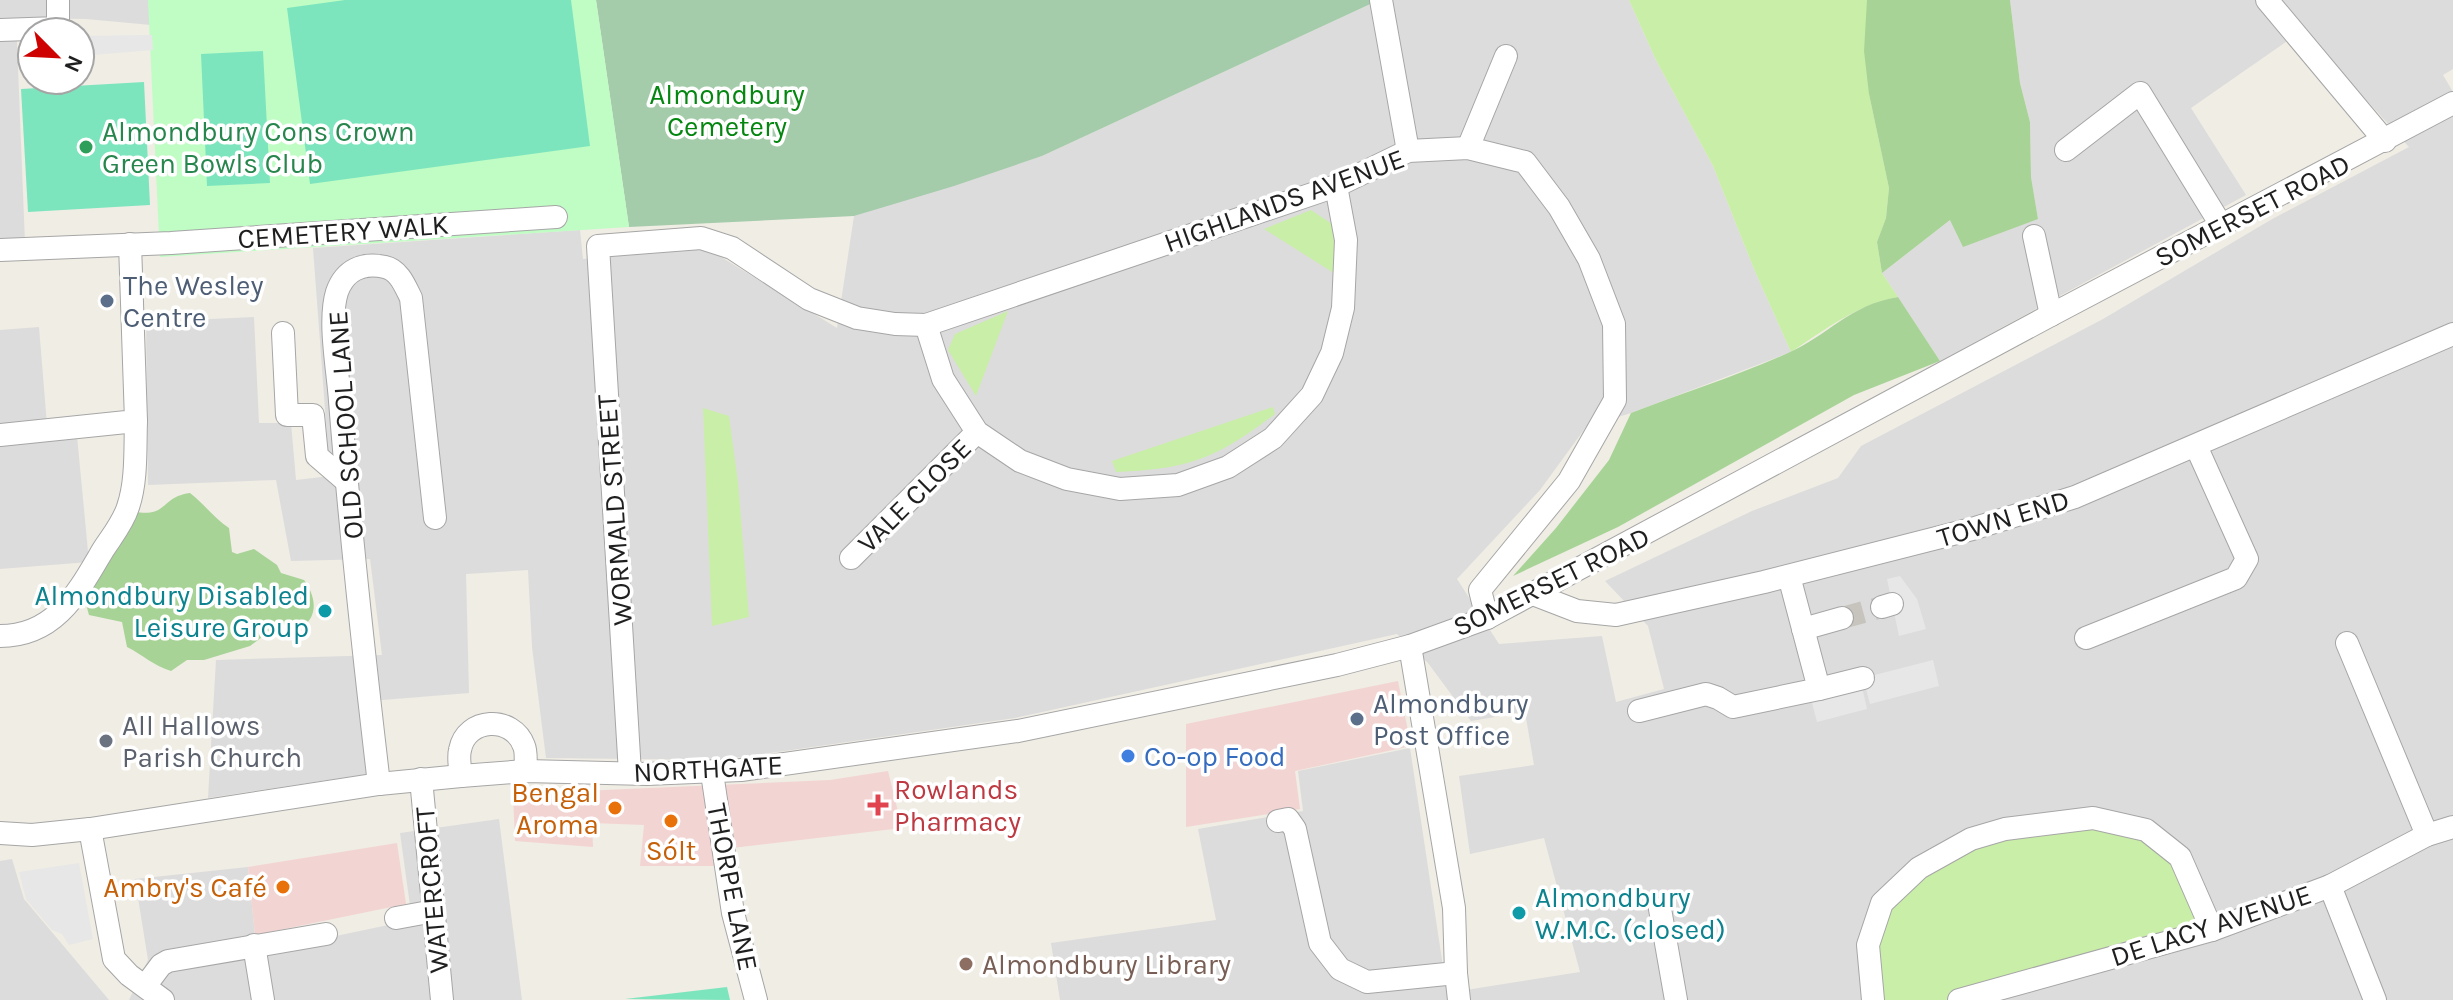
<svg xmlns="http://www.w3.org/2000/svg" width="2453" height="1000" font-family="Karla,sans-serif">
	<rect width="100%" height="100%" fill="#f0ede4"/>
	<!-- residential -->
	<g fill="#dddcdc">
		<polygon points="0,0 148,0 151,25 86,19 16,18 25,243 0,244"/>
		<polygon points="1379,0 1629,0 1656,60 1713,166 1754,269 1791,352 1631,413 1586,427 1540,490 1457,579 1499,644 1602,636 1616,702 1664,689 1648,626 1605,581 1752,511 1838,478 1861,446 2103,319 2274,218 2409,147 2303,30 2191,108 2246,195 1940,361 1882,273 1950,220 2038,219 2031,177 2030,122 2020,83 2010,0 2453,0 2453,69 2443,75 2453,92 2453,1000 1060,1000 1051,943 1216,920 1198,829 1303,811 1298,771 1410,748 1447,993 1580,972 1544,838 1470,854 1459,776 1534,765 1525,712 1471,721 1428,663 1397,634 1015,718 721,760 546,758 532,647 528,570 466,574 469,693 358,702 368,774 208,798 216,660 382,655 370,559 291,561 276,480 148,485 146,322 254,317 259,423 291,423 296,480 330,476 313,248 580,230 583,259 708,249 837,328 854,216 1042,156"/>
		<polygon points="39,327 48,437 77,436 89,562 0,569 0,330"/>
		<polygon points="499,819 522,1000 129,1000 148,960 135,879 248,867 255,935 260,952 412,920 400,833"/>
		<polygon points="12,859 24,899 109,1000 0,1000 0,861"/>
	</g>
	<!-- commercial -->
	<g fill="#f2d4d3">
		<polygon points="1398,681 1411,746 1295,771 1300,809 1186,827 1186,724"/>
		<polygon points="888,771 902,828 732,848 732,866 640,866 644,825 592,823 593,847 515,841 513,794 830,780"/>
		<polygon points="397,843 406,904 255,935 248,867"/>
	</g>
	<!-- grass -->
	<g fill="#c9eea7">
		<path d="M1629 0H1867L1869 94 1889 188 1886 218 1877 242 1882 273 1898 297C1857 304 1825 330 1791 352L1754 269 1713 166 1656 60Z"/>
		<polygon points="1311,210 1332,224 1337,275 1264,229"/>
		<polygon points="1008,311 976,396 948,350 955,334"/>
		<path d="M1273 407 1275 414C1217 458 1190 469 1116 472L1112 461Z"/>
		<polygon points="703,408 729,416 738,482 749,617 712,626"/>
		<polygon points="2093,818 2180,857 2212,930 1959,1000 1873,1000 1882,903 1971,839"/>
	</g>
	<!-- forest -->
	<g fill="#a7d396">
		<polygon points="1867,0 2010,0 2020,83 2030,122 2031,177 2038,219 1963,247 1950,220 1882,273 1877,242 1886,218 1889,188 1869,94 1864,51"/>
		<path d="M1898 297 1940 361 1854 395 1618 527 1513 576 1556 528 1609 460 1631 413C1683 393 1737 376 1788 353 1829 335 1849 305 1898 297Z"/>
		<path d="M190 493C204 504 214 518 229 528L232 552 237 554 254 549 277 565 281 573 304 580C313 592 319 610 307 623L297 625 279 624 250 646 204 660H187L171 671C154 666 143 655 127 647L122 622 89 615 82 590 135 512C169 517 160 497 190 493Z"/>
	</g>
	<!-- cemetery -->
	<polygon fill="#a4cbaa" points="596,0 1379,0 1042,156 954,186 854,216 629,227"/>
	<!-- park -->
	<polygon fill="#bffdc4" points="148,0 596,0 629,227 160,257"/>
	<!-- pitch -->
	<g fill="#7de5be">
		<polygon points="345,0 571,0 590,146 310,184 287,8"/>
		<polygon points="263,51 270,183 207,186 201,54"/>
		<polygon points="144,82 150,205 28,212 21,89"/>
		<polygon points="727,987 730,1000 625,999"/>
	</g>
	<!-- parking -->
	<g fill="#e7e7e7">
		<polygon points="152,35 153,50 80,56 80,36"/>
		<polygon points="1900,576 1917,599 1926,629 1899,636 1887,579"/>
		<polygon points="1933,660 1939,686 1870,704 1863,678"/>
		<polygon points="1862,687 1867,709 1817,722 1811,699"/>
		<polygon points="79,863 93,939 69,945 62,934 52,930 26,899 19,872"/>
	</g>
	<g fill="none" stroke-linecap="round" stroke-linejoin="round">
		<!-- minor-tunnel -->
		<polyline stroke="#c6c4bd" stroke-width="22" stroke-dasharray="22 11" stroke-linecap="butt" points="1842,618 1882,607"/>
		<defs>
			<g id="minor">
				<polyline points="1381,0 1408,151"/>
				<polyline points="2267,0 2385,141"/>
				<polyline points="0,30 58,28 58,0"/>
				<polyline points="1468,148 1506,56"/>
				<polyline points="2066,150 2140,93 2221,225"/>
				<polyline points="2034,236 2051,315"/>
				<polyline points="0,250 171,243 556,217"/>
				<polyline points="926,325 943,379 977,432 1020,461 1067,479 1120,489 1178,485 1228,467 1273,438 1312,395 1332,353 1343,308 1346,240 1336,186"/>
				<polyline points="283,333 287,415 313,415 317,456 346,481"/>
				<polyline points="0,435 136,421 130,244"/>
				<polyline points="851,558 977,432"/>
				<polyline points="1533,594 1577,611 1616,615 1764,582 1972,529 2075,497 2453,334"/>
				<polyline points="1882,607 1892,604"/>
				<polyline points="1803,629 1842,618"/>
				<path d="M0 636C56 636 78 592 103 550 112 536 123 523 128 507 137 481 135 448 136 421"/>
				<polyline points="2086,638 2236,578 2247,559 2196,446"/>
				<polyline points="2347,643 2427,835"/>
				<polyline points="1410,646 1454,908 1456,973 1459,1000"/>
				<polyline points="1819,689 1863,678"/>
				<polyline points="1639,711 1706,694 1718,698 1733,707 1819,689 1789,576"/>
				<polyline points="630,773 598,246 701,238 732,248 809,299 857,318 895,324 926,325 1336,186 1408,151 1468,148 1525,162 1559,207 1589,259 1614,324 1615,400 1569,481 1480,590 1487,618"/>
				<polyline points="712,773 733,913 756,1000"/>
				<path d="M461 776C460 768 458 758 460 750 466 717 513 715 524 746 527 753 525 764 526 771"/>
				<polyline points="421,779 442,1000"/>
				<path d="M379 784C364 657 350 529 340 401 338 370 328 321 337 292 345 270 362 262 385 267 399 270 405 286 411 298L435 518"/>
				<polyline points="1278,821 1288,819 1295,829 1320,943 1340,969 1367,982 1456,973"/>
				<polyline points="90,829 114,959 129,975 163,1000"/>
				<polyline points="0,833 32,835 90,829 379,784 461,776 526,771 647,774 741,770 1018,731 1337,665 1410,646 1487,618 2051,315 2453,103"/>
				<polyline points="2330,886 2375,1000"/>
				<polyline points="1660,909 1676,1000"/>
				<polyline points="396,918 434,911"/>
				<polyline points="254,945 263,1000"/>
				<polyline points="146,985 161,965 168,961 326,934"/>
				<polyline points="1873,1000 1868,945 1882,903 1919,868 1971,839 2005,829 2093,818 2146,830 2180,857 2212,930"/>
				<polyline points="1959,1000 2212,930 2330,886 2427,835 2453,827"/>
			</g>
		</defs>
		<!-- minor casing -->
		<use href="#minor" stroke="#a6a6a6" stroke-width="24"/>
		<!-- minor -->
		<use href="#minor" stroke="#fff" stroke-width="22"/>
	</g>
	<!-- markers -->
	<circle fill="#2e9e5b" stroke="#fff" stroke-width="3" cx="86" cy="147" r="8"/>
	<g fill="#5c6f8a" stroke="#fff" stroke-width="3">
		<circle cx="107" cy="301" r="8"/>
		<circle cx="1357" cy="719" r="8"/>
	</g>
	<g fill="#0f9aa8" stroke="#fff" stroke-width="3">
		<circle cx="325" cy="611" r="8"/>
		<circle cx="1519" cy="913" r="8"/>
	</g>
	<circle fill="#6b7280" stroke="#fff" stroke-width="3" cx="106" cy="741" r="8"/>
	<circle fill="#3f7fe0" stroke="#fff" stroke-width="3" cx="1128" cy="756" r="8"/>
	<path fill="#e0444e" stroke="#fff" stroke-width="3" d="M874 793h8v8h8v8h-8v8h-8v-8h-8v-8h8z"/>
	<g fill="#e8710a" stroke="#fff" stroke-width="3">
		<circle cx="615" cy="808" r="8"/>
		<circle cx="671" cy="821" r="8"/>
		<circle cx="283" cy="887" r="8"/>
	</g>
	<circle fill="#8d6e63" stroke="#fff" stroke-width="3" cx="966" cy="964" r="8"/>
	<g text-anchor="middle" stroke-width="7" stroke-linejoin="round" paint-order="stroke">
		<!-- park labels -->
		<g font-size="28" fill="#048610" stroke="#fff">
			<text x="727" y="104">Almondbury<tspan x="727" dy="32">Cemetery</tspan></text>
		</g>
		<!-- leisure labels -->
		<g font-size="28" fill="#27864d" stroke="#fff" text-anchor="start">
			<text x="102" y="141">Almondbury Cons Crown<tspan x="102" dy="32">Green Bowls Club</tspan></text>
		</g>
		<!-- street labels -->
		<g font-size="28" fill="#1f1f1f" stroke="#fff">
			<text transform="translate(1284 200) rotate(-20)" y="10">HIGHLANDS AVENUE</text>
			<text transform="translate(2252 210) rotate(-27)" y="10">SOMERSET ROAD</text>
			<text transform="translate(343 231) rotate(-4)" y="10">CEMETERY WALK</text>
			<text transform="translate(345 425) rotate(-94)" y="10">OLD SCHOOL LANE</text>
			<text transform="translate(914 495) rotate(-45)" y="10">VALE CLOSE</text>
			<text transform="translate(614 510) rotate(-94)" y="10">WORMALD STREET</text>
			<text transform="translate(2003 518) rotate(-17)" y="10">TOWN END</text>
			<text transform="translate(1551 581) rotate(-26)" y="10">SOMERSET ROAD</text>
			<text transform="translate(708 768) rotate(-3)" y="10">NORTHGATE</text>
			<text transform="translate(733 887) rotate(79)" y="10">THORPE LANE</text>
			<text transform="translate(431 890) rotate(-95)" y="10">WATERCROFT</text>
			<text transform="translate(2211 925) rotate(-18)" y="10">DE LACY AVENUE</text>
		</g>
		<!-- service labels -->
		<g font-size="28" fill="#4e5e75" stroke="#fff" text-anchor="start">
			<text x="123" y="295">The Wesley<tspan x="123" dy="32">Centre</tspan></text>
			<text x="1373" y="713">Almondbury<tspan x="1373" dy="32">Post Office</tspan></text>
		</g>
		<!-- culture labels -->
		<g font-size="28" fill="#0d838f" stroke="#fff" text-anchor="end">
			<text x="309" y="605">Almondbury Disabled<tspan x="309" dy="32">Leisure Group</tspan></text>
			<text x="1535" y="907" text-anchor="start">Almondbury<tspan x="1535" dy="32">W.M.C. (closed)</tspan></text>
		</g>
		<!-- worship labels -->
		<g font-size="28" fill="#5b616d" stroke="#fff" text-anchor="start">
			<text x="122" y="735">All Hallows<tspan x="122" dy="32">Parish Church</tspan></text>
		</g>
		<!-- shop labels -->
		<g font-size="28" fill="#366cbe" stroke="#fff" text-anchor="start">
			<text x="1144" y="766">Co-op Food</text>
		</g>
		<!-- health labels -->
		<g font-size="28" fill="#be3a42" stroke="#fff" text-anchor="start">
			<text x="894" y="799">Rowlands<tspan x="894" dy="32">Pharmacy</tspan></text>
		</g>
		<!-- food labels -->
		<g font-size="28" fill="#c56008" stroke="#fff" text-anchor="end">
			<text x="599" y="802">Bengal<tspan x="599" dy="32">Aroma</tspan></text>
			<text x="671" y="860" text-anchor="middle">Sólt</text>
			<text x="267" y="897">Ambry's Café</text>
		</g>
		<!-- education labels -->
		<g font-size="28" fill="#785e54" stroke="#fff" text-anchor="start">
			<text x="982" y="974">Almondbury Library</text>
		</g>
	</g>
	<!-- north arrow -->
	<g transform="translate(56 56) rotate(114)"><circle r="38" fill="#ffffff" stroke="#a5a5a5" stroke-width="2"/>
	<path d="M0-6L14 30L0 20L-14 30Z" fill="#ce0200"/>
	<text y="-12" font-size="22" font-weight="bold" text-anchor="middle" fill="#1f1f1f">N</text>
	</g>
</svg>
